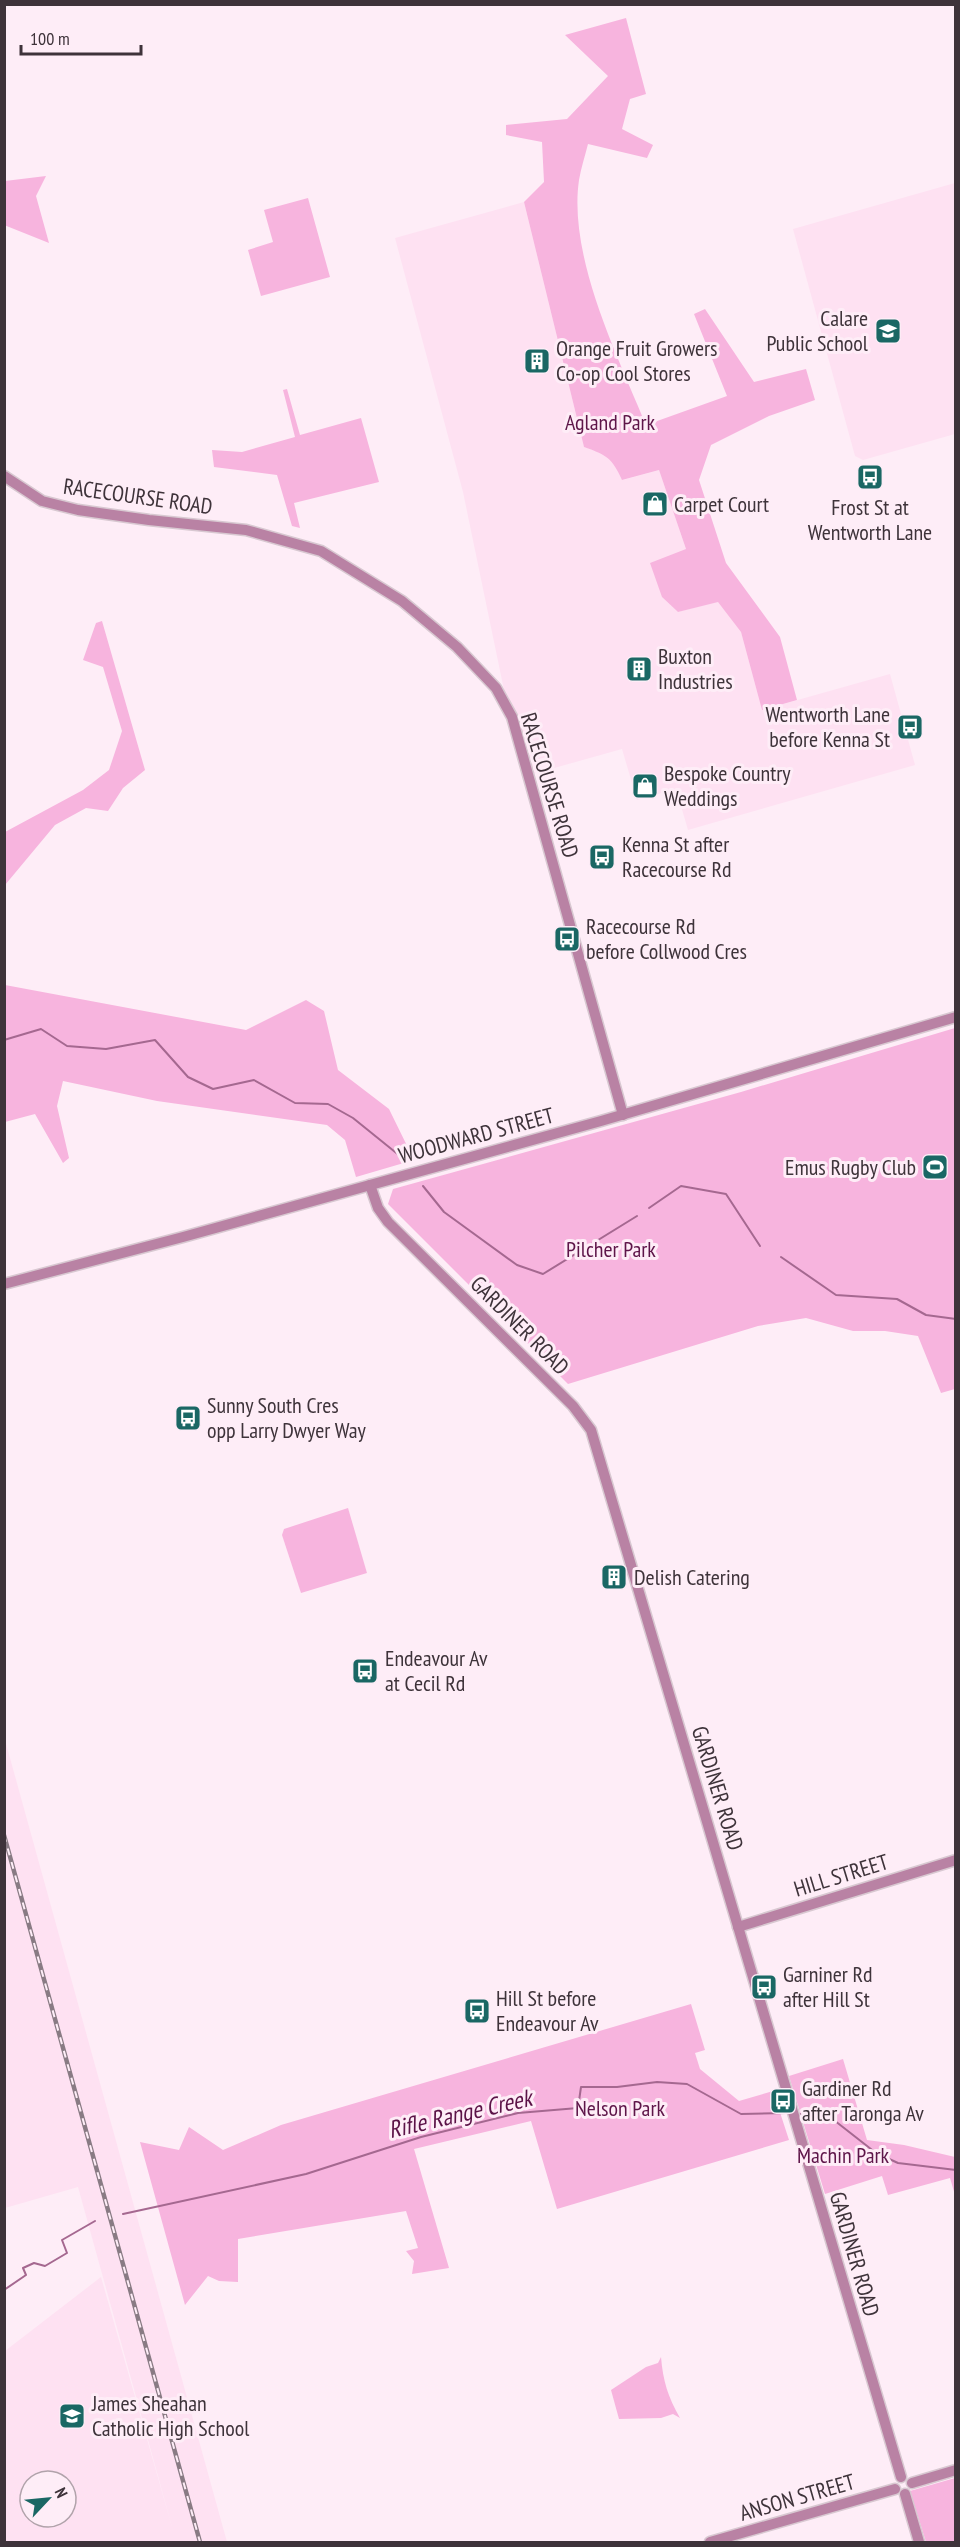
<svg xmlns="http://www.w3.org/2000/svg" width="960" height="2547" font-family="'PT Sans Narrow',sans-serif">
	<rect width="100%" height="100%" fill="#feedf7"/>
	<!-- built -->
	<g fill="#fee1f2" fill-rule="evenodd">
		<polygon points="955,183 955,434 863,460 855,456 793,229"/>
		<polygon points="524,202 584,447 604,454 614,462 623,480 659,470 686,549 662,597 678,612 718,601 741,632 762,710 890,674 915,765 688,830 679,799 665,792 637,800 622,749 522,777 463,492 395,238"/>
		<path d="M5 1740 227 2542H5V2351L101 2277 174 2534 78 2187 5 2208ZM30 2481H66V2517H30Z"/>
	</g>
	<!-- green -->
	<g fill="#f7b4de">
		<path d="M626 18 646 94 630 99 622 129 653 145 647 158 588 144C585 156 581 168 579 180 568 256 617 355 646 425L727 396 694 314 705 309 754 382 806 369 815 400 769 416 711 445 699 480 726 563 780 637 797 700 762 710 741 632 718 602 678 612 662 597 650 563 686 549 659 470 622 480C612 458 607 455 584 447L524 202 544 182 542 142 506 135V125L567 119 608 76 565 35Z"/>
		<polygon points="46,176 36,196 49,243 4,225 5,181"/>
		<polygon points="308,198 330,277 261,296 248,250 273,242 264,210"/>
		<polygon points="287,389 300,435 361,418 379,482 294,503 300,528 292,526 277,475 214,467 212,450 242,452 295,437 283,390"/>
		<polygon points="102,621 145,770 123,788 108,811 86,808 55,825 5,885 5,832 83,790 109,770 122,731 103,667 83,660 96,623"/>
		<polygon points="5,985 246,1030 306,1000 324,1011 338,1070 389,1109 414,1160 356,1177 345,1140 327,1125 157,1101 63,1081 57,1106 69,1158 63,1163 35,1114 5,1122"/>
		<polygon points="955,1028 955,1389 941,1393 918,1336 885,1331 853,1331 806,1318 758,1326 568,1384 388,1204 393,1189 741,1092"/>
		<polygon points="348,1508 367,1573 301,1593 282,1535 284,1529"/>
		<polygon points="691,2004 705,2050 695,2053 700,2069 739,2101 773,2091 789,2140 557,2209 531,2121 414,2149 449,2268 412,2274 414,2261 406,2251 418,2248 406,2211 238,2239 238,2282 219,2281 208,2276 185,2305 140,2142 179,2150 189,2127 223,2150 281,2125"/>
		<polygon points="843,2059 867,2140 904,2145 955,2157 955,2195 950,2178 888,2195 882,2176 825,2194 789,2076"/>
		<path d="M661 2357C663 2381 668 2397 680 2418L673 2414 661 2418 619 2419 611 2390 646 2367 658 2363Z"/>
		<polygon points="955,2478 955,2542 926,2542 910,2491"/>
	</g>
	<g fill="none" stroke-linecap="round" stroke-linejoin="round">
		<!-- stream -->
		<g stroke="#a56890" stroke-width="2">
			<polyline points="4,1040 41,1029 67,1046 106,1049 155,1040 188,1077 213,1089 254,1080 295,1103 328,1104 353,1118 405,1160"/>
			<polyline points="423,1186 444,1212 517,1265 543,1274 637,1216"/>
			<polyline points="649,1208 681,1186 726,1194 760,1246"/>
			<polyline points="781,1257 836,1295 897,1299 926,1315 956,1319"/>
			<polyline points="799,2114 830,2117 876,2153 898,2163 956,2170"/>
			<polyline points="123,2214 306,2174 421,2137 518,2113 578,2108 581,2087 617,2087 657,2082 687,2084 741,2114 786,2113"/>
			<polyline points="4,2290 26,2275 23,2268 34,2263 45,2266 67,2253 62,2240 95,2221"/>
		</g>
		<defs>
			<g id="secondary">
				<polyline points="4,476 42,501 78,510 149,520 246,530 321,551 402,601 457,647 496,688 512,717 623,1115"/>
				<polyline points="370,1185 378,1208 388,1222 573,1406 591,1430 901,2477"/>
				<polyline points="4,1284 183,1237 601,1121 956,1017"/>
				<polyline points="738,1927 956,1860"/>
				<polyline points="912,2483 956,2470"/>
				<polyline points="905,2494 919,2542"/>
				<polyline points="710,2542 895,2489"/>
			</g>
		</defs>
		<!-- secondary casing -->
		<use href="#secondary" stroke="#d8c8d1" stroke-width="13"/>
		<!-- secondary -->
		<use href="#secondary" stroke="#b982a4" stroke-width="10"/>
		<defs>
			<polyline id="rail" points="4,1835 200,2542"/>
		</defs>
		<!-- rail casing -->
		<use href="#rail" stroke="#897b84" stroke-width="4.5"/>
		<!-- rail -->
		<use href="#rail" stroke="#feedf7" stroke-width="2" stroke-dasharray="7" stroke-linecap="butt"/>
	</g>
	<!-- icons -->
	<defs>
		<symbol id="school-square" viewBox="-11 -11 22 22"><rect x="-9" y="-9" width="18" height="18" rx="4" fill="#1a6764" stroke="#feedf7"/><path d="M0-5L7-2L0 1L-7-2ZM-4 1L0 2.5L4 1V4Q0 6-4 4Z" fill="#fff"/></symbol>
		<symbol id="building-square" viewBox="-11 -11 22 22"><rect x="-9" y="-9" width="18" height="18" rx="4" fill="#1a6764" stroke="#feedf7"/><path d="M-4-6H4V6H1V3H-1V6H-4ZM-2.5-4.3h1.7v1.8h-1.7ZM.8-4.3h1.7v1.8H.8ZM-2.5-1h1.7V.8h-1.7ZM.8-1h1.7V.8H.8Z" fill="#fff"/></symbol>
		<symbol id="bus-square" viewBox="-11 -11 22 22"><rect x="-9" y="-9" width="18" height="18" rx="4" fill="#1a6764" stroke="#feedf7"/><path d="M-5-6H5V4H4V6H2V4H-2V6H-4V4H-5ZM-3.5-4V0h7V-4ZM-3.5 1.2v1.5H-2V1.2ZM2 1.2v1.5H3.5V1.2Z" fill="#fff"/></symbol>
		<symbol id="shop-square" viewBox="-11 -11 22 22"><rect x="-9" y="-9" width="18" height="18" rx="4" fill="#1a6764" stroke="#feedf7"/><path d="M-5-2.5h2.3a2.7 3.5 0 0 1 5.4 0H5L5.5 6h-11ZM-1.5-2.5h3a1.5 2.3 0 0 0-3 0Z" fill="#fff"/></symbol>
		<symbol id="stadium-square" viewBox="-11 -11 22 22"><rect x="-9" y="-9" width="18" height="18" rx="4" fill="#1a6764" stroke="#feedf7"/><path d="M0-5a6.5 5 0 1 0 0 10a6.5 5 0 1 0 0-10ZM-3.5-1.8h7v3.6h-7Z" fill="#fff"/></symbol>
	</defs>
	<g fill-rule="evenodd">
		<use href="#school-square" x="873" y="316" width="30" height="30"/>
		<use href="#building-square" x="522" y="346" width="30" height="30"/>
		<use href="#bus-square" x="855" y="462" width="30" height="30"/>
		<use href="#shop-square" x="640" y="489" width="30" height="30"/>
		<use href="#building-square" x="624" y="654" width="30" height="30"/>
		<use href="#bus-square" x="895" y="712" width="30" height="30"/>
		<use href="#shop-square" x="630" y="771" width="30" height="30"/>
		<use href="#bus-square" x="587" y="842" width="30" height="30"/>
		<use href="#bus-square" x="552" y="924" width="30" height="30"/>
		<use href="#stadium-square" x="920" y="1152" width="30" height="30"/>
		<use href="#bus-square" x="173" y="1403" width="30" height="30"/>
		<use href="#building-square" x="599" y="1562" width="30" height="30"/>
		<use href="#bus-square" x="350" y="1656" width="30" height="30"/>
		<use href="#bus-square" x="749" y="1972" width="30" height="30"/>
		<use href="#bus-square" x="462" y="1996" width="30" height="30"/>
		<use href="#bus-square" x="768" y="2086" width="30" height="30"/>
		<use href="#school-square" x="57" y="2401" width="30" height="30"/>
	</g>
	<g text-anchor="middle" stroke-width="6" stroke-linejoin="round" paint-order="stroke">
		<!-- poi labels -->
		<g font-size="22" fill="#3e333a" stroke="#feedf7" text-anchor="start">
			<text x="868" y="326" text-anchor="end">Calare<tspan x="868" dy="25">Public School</tspan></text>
			<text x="556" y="356">Orange Fruit Growers<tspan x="556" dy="25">Co-op Cool Stores</tspan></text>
			<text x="674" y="512">Carpet Court</text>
			<text x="870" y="515" text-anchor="middle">Frost St at<tspan x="870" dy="25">Wentworth Lane</tspan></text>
			<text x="658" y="664">Buxton<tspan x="658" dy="25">Industries</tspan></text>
			<text x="890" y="722" text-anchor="end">Wentworth Lane<tspan x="890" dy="25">before Kenna St</tspan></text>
			<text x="664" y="781">Bespoke Country<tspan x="664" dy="25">Weddings</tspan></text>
			<text x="622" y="852">Kenna St after<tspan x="622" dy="25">Racecourse Rd</tspan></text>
			<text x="586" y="934">Racecourse Rd<tspan x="586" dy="25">before Collwood Cres</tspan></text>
			<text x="916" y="1175" text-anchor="end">Emus Rugby Club</text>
			<text x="207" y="1413">Sunny South Cres<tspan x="207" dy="25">opp Larry Dwyer Way</tspan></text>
			<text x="634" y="1585">Delish Catering</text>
			<text x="385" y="1666">Endeavour Av<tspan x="385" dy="25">at Cecil Rd</tspan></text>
			<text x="783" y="1982">Garniner Rd<tspan x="783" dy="25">after Hill St</tspan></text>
			<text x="496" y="2006">Hill St before<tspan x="496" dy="25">Endeavour Av</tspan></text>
			<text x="802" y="2096">Gardiner Rd<tspan x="802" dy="25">after Taronga Av</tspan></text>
			<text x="92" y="2411">James Sheahan<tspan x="92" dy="25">Catholic High School</tspan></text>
		</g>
		<!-- park labels -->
		<g font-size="22" fill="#5e1549" stroke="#feedf7">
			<text x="610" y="430">Agland Park</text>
			<text x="611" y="1257">Pilcher Park</text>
			<text x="620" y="2116">Nelson Park</text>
			<text x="843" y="2163">Machin Park</text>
		</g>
		<!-- street labels -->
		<g font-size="22" fill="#3e333a" stroke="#feedf7">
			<text transform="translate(138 496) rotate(8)" y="8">RACECOURSE ROAD</text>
			<text transform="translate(550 785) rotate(73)" y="8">RACECOURSE ROAD</text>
			<text transform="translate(476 1135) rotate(-15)" y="8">WOODWARD STREET</text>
			<text transform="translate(520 1325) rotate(45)" y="8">GARDINER ROAD</text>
			<text transform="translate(718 1788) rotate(73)" y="8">GARDINER ROAD</text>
			<text transform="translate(841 1875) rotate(-17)" y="8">HILL STREET</text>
			<text transform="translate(855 2254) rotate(74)" y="8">GARDINER ROAD</text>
			<text transform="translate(797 2497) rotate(-16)" y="8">ANSON STREET</text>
		</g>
		<!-- water labels -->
		<g font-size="24" font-style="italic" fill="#5b1247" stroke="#feedf7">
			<text transform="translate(460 2114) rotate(-13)" y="8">Rifle Range Creek</text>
		</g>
	</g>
	<!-- border -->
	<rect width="960" height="2547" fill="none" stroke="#3e333a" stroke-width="12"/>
	<!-- north arrow -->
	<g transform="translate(48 2499) rotate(64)"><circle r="28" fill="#feedf7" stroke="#b1a3ab" stroke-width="1.5"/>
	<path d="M0-4.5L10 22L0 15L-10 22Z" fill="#1a6764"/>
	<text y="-9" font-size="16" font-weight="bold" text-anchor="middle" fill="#3e333a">N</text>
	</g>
	<!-- scale -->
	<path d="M21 45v9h120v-9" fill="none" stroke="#3e333a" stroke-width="3"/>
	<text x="30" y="45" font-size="18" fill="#3e333a" stroke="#feedf7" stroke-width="4.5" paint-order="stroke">100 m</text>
</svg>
